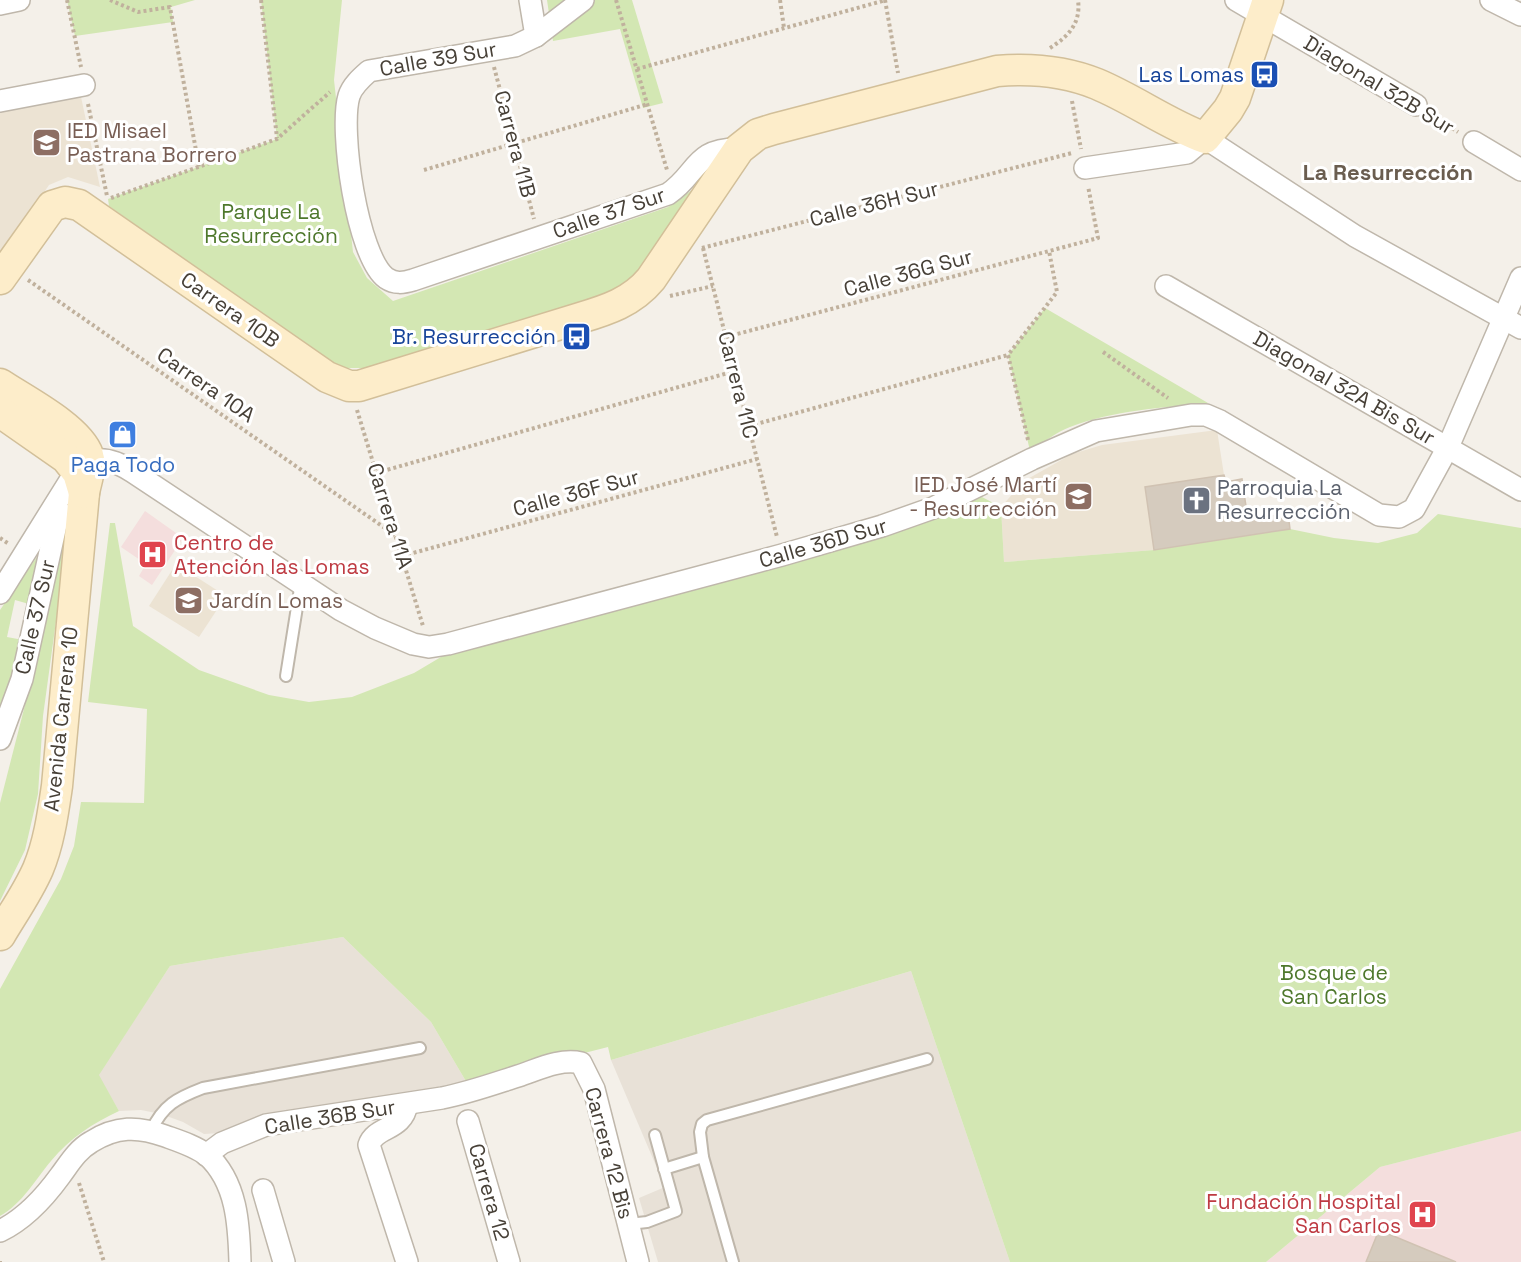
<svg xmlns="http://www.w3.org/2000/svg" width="1521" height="1262" font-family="'Space Grotesk',sans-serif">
	<rect width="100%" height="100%" fill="#f4f0e9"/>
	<!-- residential -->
	<g fill="#e8e1d7">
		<polygon points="343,937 431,1022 467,1083 220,1133 204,1134 183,1122 161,1114 141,1110 119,1111 98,1075 170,966"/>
		<polygon points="911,971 1010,1262 658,1262 639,1198 665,1187 611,1060"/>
	</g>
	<!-- education -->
	<g fill="#ece3d3">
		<polygon points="80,92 100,187 68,177 49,185 3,252 0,250 0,109"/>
		<polygon points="1217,430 1224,475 1145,487 1154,550 1004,562 1001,507 1024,481 1072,454 1102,445"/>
		<polygon points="176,564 226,596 199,637 149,606"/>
	</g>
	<!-- medical -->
	<g fill="#f4dedd">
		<polygon points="145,511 183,538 152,585 139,576 146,564 121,547"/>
		<polygon points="1521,1131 1521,1262 1266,1262 1380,1167"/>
	</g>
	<!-- green -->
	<g fill="#d3e7b3">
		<polygon points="67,0 195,0 171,7 173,22 75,36"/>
		<polygon points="261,0 342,0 334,80 353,252 367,278 393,301 668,207 692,190 648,266 623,291 367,368 345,368 327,361 109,206 108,199 277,139"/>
		<polygon points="547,0 632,0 663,103 643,108 620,29 553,41"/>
		<path d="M1045 308 1208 403C1162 408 1114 410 1070 427 1056 432 1043 443 1030 451L1008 355Z"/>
		<path d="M982 497 1001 507 1004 562 1154 550 1290 529 1334 538 1378 543 1417 533 1438 514 1521 528V1131L1380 1167 1266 1262H1010L911 971 611 1060 608 1047 467 1083 431 1022 343 937 170 966 99 1075 119 1111C93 1123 70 1138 51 1161 35 1180 23 1203 0 1216V989L61 879 74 846 81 802 144 803 147 709 88 702 110 523H115L133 626 199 670 269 695 309 702 352 697 414 673 446 654 891 534Z"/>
		<polygon points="63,517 70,519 43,716 38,794 25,850 0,901 0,803 25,705"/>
		<polygon points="39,554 29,604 15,600 7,637 23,640 0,709 0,610"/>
	</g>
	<!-- building -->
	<g fill="#d5cbbe" stroke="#d0c2b2" stroke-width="1.5">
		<polygon points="1224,475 1226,482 1242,479 1248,520 1288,513 1290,529 1154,550 1145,487"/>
		<polygon points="1379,1230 1456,1262 1366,1262"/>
	</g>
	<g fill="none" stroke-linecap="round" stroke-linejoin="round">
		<defs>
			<g id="lane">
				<polyline points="286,676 301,582"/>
				<path d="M151 1131C163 1105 177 1098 203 1088L420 1048"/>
				<polyline points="664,1169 703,1157"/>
				<polyline points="629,1224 647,1222 676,1211 655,1135"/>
				<polyline points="733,1262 703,1157 700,1132 702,1124 707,1120 927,1059"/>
			</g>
			<g id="street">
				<polyline points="530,0 536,36"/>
				<path d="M583 0 536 36 515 46 369 71C361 78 352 86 349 96 339 129 357 256 386 278 395 284 403 283 413 280L668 194C698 174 694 148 739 149"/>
				<polyline points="1236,0 1416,105"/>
				<polyline points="1491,0 1521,15"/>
				<polyline points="0,4 19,0"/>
				<polyline points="0,101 84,85"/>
				<polyline points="1474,142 1521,170"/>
				<polyline points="1085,168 1187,153 1205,138 1355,236 1521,328"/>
				<polyline points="1166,286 1521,490"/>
				<path d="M0 593 76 471C94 453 115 460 133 472L341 610 375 628 413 644 429 647 448 644 782 555 882 526 933 508 1032 459 1096 431 1191 415H1206L1220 421 1379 515 1399 517 1414 509 1448 447 1521 278"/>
				<polyline points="0,739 22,679 59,511"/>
				<polyline points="468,1121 509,1262"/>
				<path d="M206 1155 222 1143 266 1125 442 1098C468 1093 493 1084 518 1076 537 1070 560 1058 581 1063L594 1089 638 1262"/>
				<polyline points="263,1190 284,1262"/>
				<path d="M0 1231C25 1219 44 1198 60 1176 69 1164 77 1150 91 1142 116 1126 138 1126 165 1136 179 1141 195 1146 207 1155 237 1182 239 1225 240 1262"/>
				<path d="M407 1262 369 1145C375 1126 403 1131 407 1104"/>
			</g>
			<g id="secondary">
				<path d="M0 279 52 206 65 202 79 205 327 377 349 386H359L580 318C607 310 632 302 651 279L739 149 758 134 774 129 997 71C1032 68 1065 71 1097 84 1135 100 1167 124 1205 138L1228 110 1235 98 1268 0"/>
				<path d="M0 384C24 400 79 428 88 455 92 467 86 481 84 493L57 786C53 813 49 843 38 869 28 892 13 913 0 935"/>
				<polyline points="0,412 66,458 78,473 84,493"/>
			</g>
		</defs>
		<!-- lane casing -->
		<use href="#lane" stroke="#bfb7ab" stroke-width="14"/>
		<!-- street casing -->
		<use href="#street" stroke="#bfb7ab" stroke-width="24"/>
		<!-- secondary casing -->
		<use href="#secondary" stroke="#d2bf99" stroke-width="33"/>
		<!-- path -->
		<g stroke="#c0b19d" stroke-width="4" stroke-dasharray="3 3" stroke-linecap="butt">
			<polyline points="67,0 81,67"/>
			<polyline points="110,0 138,12 170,7 199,167"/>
			<polyline points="261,0 277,138"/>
			<polyline points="616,0 667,170"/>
			<polyline points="780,0 784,28"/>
			<polyline points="885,0 898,73"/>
			<path d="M1050 48C1069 36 1081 23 1078 0"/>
			<polyline points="494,67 534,219"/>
			<polyline points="637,69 886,0"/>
			<polyline points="1072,101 1081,149"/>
			<polyline points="88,104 107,196"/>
			<polyline points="1432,115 1458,132"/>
			<polyline points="424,170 648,104"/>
			<polyline points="111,198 277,139 330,92"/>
			<polyline points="702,248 1072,153"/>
			<polyline points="703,248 777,537"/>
			<polyline points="28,280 395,535"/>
			<polyline points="670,296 713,286"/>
			<polyline points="726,337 1098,238 1088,186"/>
			<polyline points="1103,352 1168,398"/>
			<polyline points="357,410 423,626"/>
			<polyline points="749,426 1008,355"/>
			<polyline points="1028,440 1008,355 1057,292 1049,251"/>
			<polyline points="376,473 735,371"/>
			<polyline points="0,538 9,544"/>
			<polyline points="402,556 757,459"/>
			<polyline points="79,1183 104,1262"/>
			<polyline points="0,1261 0,1262"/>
		</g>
		<!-- lane -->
		<use href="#lane" stroke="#fff" stroke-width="10"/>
		<!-- street -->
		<use href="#street" stroke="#fff" stroke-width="21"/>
		<!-- secondary -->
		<use href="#secondary" stroke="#fdedca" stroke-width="30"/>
	</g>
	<!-- icons -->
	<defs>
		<symbol id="bus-square" viewBox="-11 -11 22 22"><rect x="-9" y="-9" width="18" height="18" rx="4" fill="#1a4fb4" stroke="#fff"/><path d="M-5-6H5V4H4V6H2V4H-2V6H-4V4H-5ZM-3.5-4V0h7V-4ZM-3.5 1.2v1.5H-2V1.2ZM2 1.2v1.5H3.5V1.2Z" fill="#fff"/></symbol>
		<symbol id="school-square" viewBox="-11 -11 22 22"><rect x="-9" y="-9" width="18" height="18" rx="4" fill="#8d6e63" stroke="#fff"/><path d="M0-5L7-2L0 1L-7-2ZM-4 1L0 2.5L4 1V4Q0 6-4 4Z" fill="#fff"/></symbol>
		<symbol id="shop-square" viewBox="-11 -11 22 22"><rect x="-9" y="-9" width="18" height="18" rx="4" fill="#3f7fe0" stroke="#fff"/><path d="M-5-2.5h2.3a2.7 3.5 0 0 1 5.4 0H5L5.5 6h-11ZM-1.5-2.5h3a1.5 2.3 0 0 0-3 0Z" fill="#fff"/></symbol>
		<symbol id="church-square" viewBox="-11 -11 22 22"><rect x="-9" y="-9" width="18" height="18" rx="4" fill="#6b7280" stroke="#fff"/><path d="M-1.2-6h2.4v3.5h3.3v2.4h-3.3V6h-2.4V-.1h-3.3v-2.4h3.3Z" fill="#fff"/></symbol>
		<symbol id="hospital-square" viewBox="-11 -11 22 22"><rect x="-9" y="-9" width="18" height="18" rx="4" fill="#e0444e" stroke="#fff"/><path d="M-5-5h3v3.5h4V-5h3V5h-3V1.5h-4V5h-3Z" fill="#fff"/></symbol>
	</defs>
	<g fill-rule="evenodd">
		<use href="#bus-square" x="1248" y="58" width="33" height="33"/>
		<use href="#school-square" x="30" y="126" width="33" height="33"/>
		<use href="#bus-square" x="560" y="320" width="33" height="33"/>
		<use href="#shop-square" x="106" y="418" width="33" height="33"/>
		<use href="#school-square" x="1062" y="480" width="33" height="33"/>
		<use href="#church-square" x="1180" y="484" width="33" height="33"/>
		<use href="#hospital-square" x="136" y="538" width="33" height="33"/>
		<use href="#school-square" x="172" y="584" width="33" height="33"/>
		<use href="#hospital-square" x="1406" y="1198" width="33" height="33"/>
	</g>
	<g text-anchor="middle" stroke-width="6" stroke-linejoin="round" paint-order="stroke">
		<!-- street labels -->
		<g font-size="21" fill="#474037" stroke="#fff">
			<text transform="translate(438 59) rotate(-10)" y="7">Calle 39 Sur</text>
			<text transform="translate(1379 85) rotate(31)" y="7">Diagonal 32B Sur</text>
			<text transform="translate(515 144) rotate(75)" y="7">Carrera 11B</text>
			<text transform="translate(874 204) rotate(-14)" y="7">Calle 36H Sur</text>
			<text transform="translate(609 213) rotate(-19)" y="7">Calle 37 Sur</text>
			<text transform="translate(908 273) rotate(-15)" y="7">Calle 36G Sur</text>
			<text transform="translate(230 310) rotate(35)" y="7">Carrera 10B</text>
			<text transform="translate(206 385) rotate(35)" y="7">Carrera 10A</text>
			<text transform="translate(738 385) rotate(76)" y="7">Carrera 11C</text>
			<text transform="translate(1344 388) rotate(30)" y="7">Diagonal 32A Bis Sur</text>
			<text transform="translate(576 493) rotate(-15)" y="7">Calle 36F Sur</text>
			<text transform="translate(390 516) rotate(73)" y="7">Carrera 11A</text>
			<text transform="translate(823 543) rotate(-16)" y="7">Calle 36D Sur</text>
			<text transform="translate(35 617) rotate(-77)" y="7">Calle 37 Sur</text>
			<text transform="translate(61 719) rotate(-84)" y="7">Avenida Carrera 10</text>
			<text transform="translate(330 1117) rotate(-9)" y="7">Calle 36B Sur</text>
			<text transform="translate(609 1153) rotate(75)" y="7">Carrera 12 Bis</text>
			<text transform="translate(489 1192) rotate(74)" y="7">Carrera 12</text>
		</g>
		<!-- transit labels -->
		<g font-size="21" fill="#164399" stroke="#fff" text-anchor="end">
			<text x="1244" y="82">Las Lomas</text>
			<text x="556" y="344">Br. Resurrección</text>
		</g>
		<!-- education labels -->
		<g font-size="21" fill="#785e54" stroke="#fff" text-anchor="start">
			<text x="67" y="138">IED Misael<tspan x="67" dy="24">Pastrana Borrero</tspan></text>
			<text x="1057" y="492" text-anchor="end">IED José Martí<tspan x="1057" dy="24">- Resurrección</tspan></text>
			<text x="209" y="608">Jardín Lomas</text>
		</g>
		<!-- park labels -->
		<g font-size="21" fill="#4e782c" stroke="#fff">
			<text x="271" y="219">Parque La<tspan x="271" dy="24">Resurrección</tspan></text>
			<text x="1334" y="980">Bosque de<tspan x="1334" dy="24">San Carlos</tspan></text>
		</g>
		<!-- shop labels -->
		<g font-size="21" fill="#366cbe" stroke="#fff">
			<text x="123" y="472">Paga Todo</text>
		</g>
		<!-- worship labels -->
		<g font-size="21" fill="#5b616d" stroke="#fff" text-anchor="start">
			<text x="1217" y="495">Parroquia La<tspan x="1217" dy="24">Resurrección</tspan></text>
		</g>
		<!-- health labels -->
		<g font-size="21" fill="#be3a42" stroke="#fff" text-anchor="start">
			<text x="174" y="550">Centro de<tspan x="174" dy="24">Atención las Lomas</tspan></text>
			<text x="1401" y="1209" text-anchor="end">Fundación Hospital<tspan x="1401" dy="24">San Carlos</tspan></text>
		</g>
		<!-- neighbourhood labels -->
		<g font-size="22" font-weight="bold" fill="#6a5d4f" stroke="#fff">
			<text x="1388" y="180">La Resurrección</text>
		</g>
	</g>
</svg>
